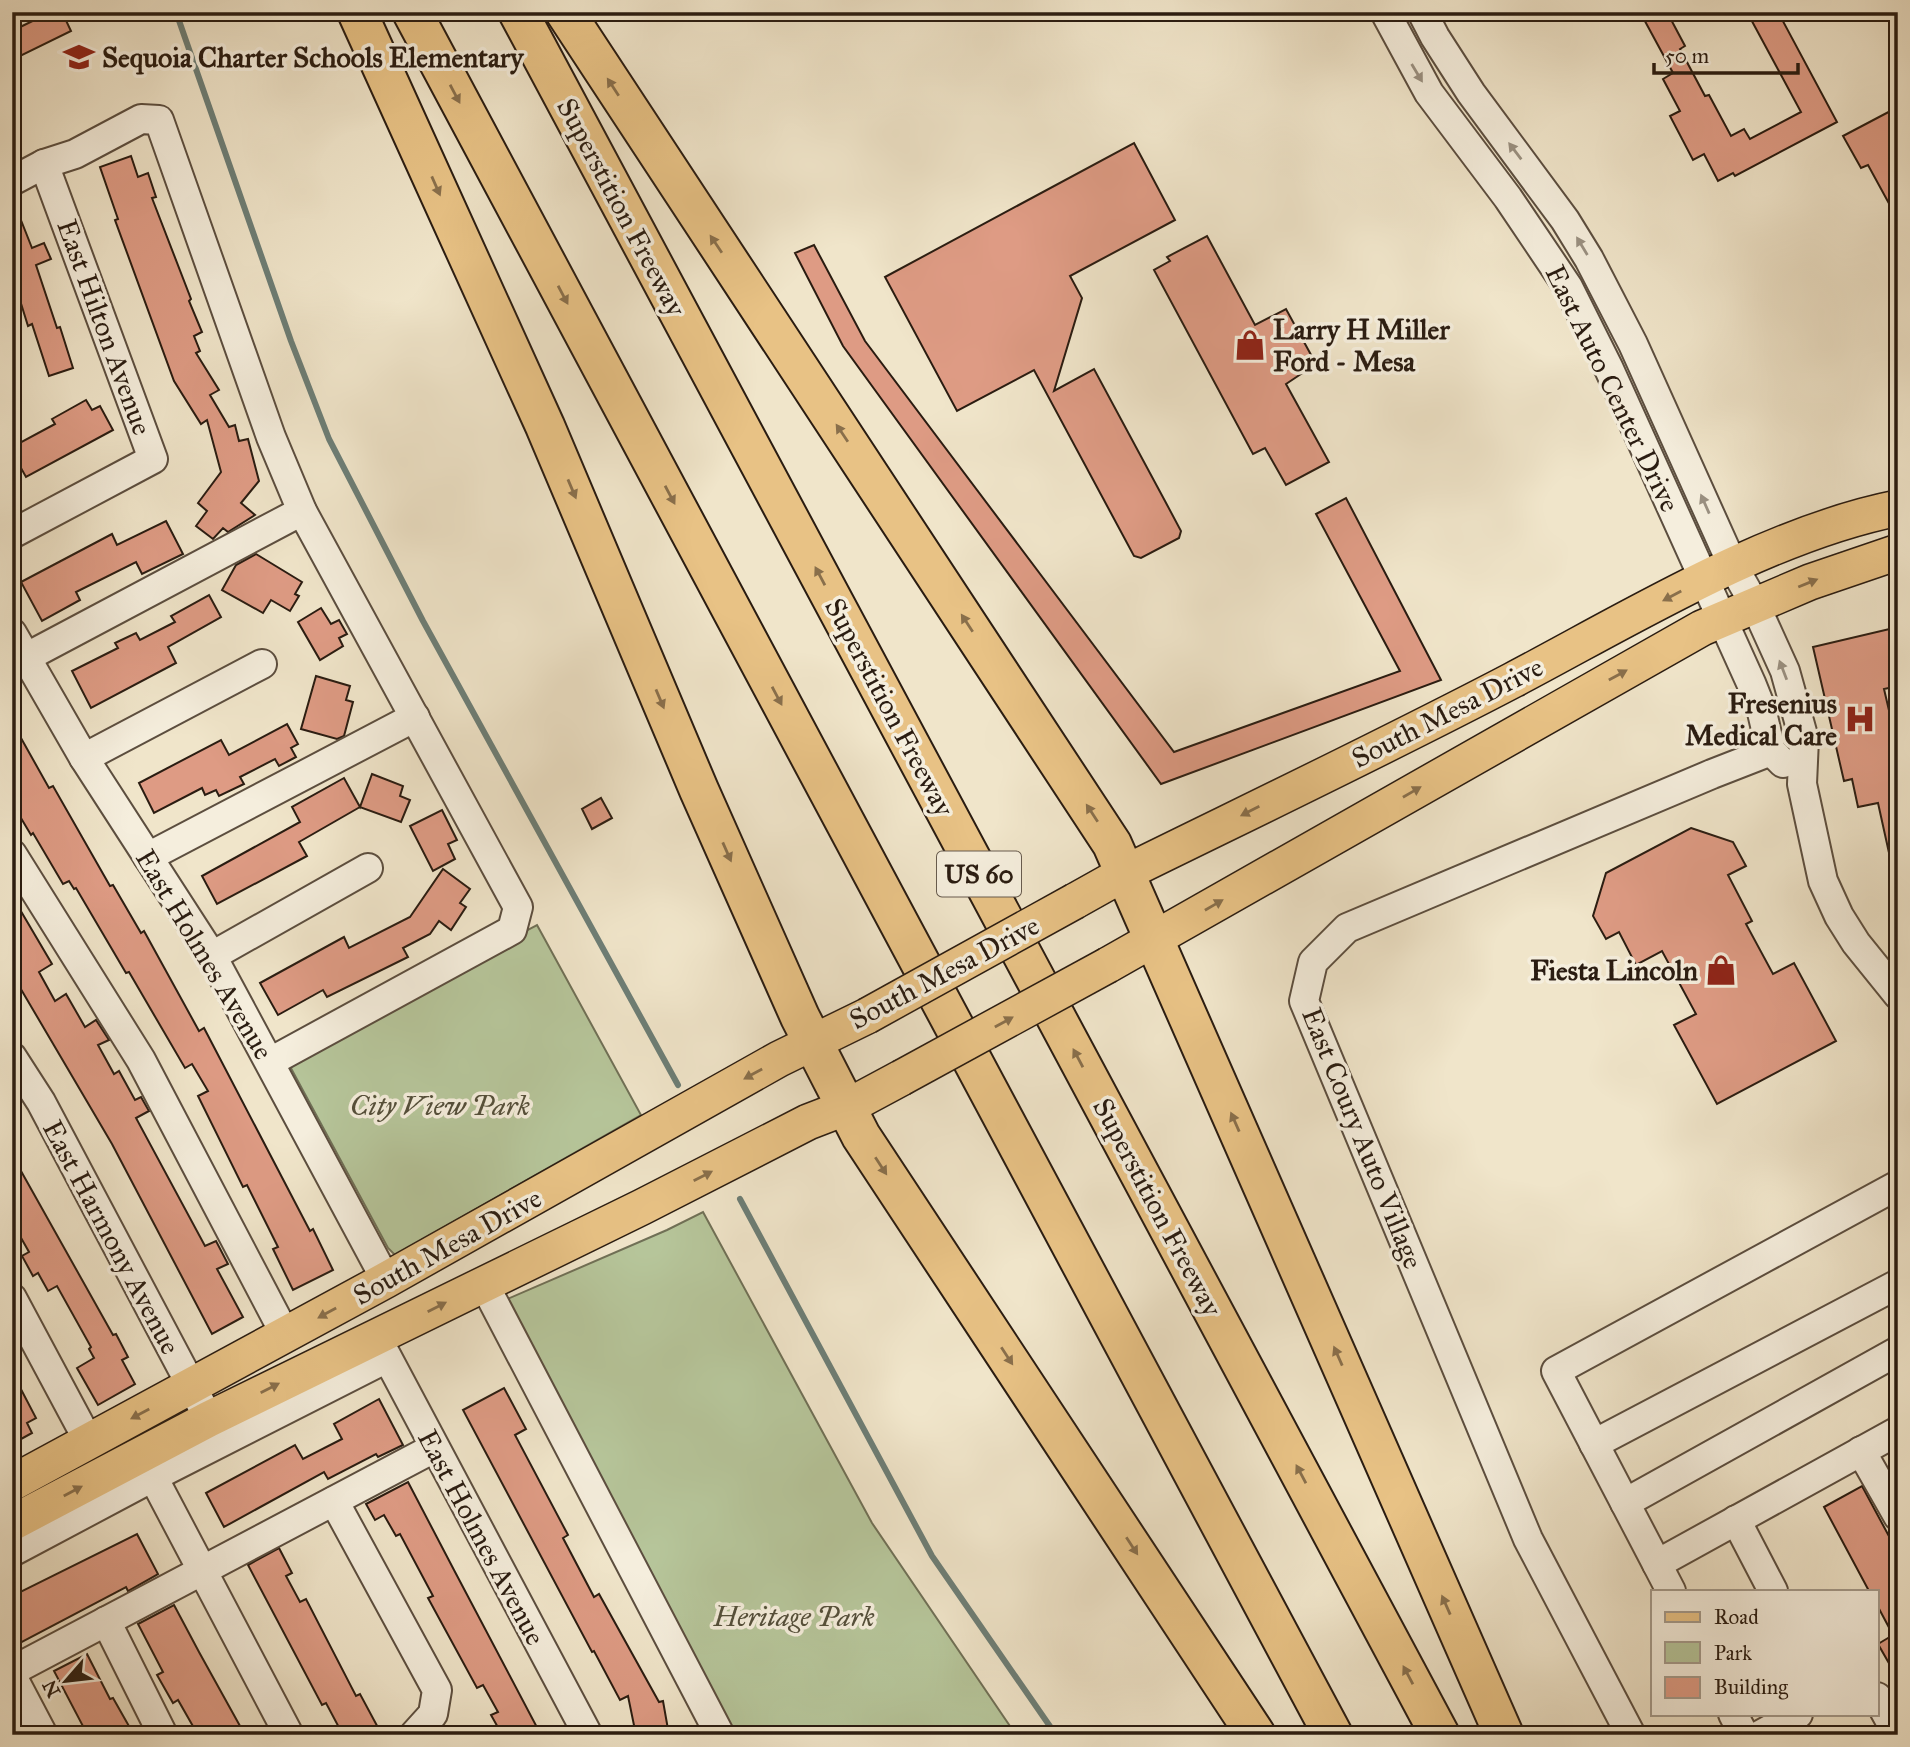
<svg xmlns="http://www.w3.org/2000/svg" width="1910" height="1747" font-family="'IM FELL Great Primer',serif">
	<rect width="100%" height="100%" fill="#f0e5ca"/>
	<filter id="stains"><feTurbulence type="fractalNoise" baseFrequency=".00286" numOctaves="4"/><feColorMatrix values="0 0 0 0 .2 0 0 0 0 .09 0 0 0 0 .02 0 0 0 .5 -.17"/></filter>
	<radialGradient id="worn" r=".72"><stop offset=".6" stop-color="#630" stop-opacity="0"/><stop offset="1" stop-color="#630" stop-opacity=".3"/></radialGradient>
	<!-- green -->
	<g fill="#b6c59a" stroke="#707056" stroke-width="2">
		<polygon points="537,925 641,1115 395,1255 388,1248 286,1059"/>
		<polygon points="703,1212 872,1523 1016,1735 727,1735 489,1307 667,1230"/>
	</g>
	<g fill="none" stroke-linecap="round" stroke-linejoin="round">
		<!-- stream -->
		<g stroke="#6d7e76" stroke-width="6">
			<polyline points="176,12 291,341 329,439 423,621 678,1085"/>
			<polyline points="740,1199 932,1556 1056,1735"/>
		</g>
	</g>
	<!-- building -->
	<g fill="#de9b84" stroke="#2a1c11" stroke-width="2">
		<polygon points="51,12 62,12 71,31 12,60 12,31"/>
		<polygon points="1640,12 1667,12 1685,46 1680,49 1705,96 1709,95 1731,136 1744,129 1750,139 1801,112 1747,12 1778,12 1837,122 1735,176 1733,173 1718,181 1704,154 1693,160 1670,116 1680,111 1663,79 1673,73"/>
		<polygon points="1898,107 1898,220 1868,165 1861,168 1843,136"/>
		<polygon points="1134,143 1175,220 1070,276 1082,298 1054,391 1094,369 1165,501 1181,531 1179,538 1141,558 1134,556 1034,370 957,411 885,277"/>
		<polygon points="131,156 138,177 148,173 156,197 152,198 191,299 189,301 202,332 194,336 200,351 196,353 219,390 210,395 229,427 235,425 239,441 248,439 259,481 241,503 255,515 228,532 223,528 213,539 196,526 207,511 198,503 221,472 207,420 201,424 174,381 115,220 118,219 100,167"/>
		<polygon points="13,200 32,248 44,243 51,259 36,265 57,328 60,327 73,368 49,376 32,324 28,326 14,281 17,280 12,268"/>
		<polygon points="1207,236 1255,325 1286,309 1316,364 1286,384 1329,462 1286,485 1265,448 1253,454 1154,270 1170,261 1167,257"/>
		<polygon points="814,245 865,341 1174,752 1400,671 1316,514 1346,498 1441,680 1161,784 843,346 795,253"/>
		<polygon points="86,400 92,410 100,406 113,430 26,477 21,468 12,473 12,447 55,424 52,419"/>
		<polygon points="166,521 183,554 142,574 136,562 76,592 80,600 42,621 21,582 112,534 117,545"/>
		<polygon points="256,554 302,582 295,594 299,596 290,611 271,600 263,613 222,590 236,565"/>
		<polygon points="209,595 221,617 168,647 176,663 91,708 72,671 118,648 115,643 136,633 140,640 175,622 171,616"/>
		<polygon points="321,608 331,624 339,620 347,634 339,638 343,646 320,660 298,622"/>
		<polygon points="1898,627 1898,686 1884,689 1898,749 1898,861 1891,862 1878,803 1858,807 1852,779 1844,781 1813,647"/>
		<polygon points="316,676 350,686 346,700 353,702 344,736 337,739 301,729"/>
		<polygon points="12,722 49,788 53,786 110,886 113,885 141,933 144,931 199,1031 204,1028 310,1231 313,1229 333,1270 293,1290 273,1249 278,1247 247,1185 243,1187 198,1096 208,1091 192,1064 185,1068 129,972 126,973 76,888 74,889 69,881 63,884 33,833 31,835 15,808 20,805 12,791"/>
		<polygon points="287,724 298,744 291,748 296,757 279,766 275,759 240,777 244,784 219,796 216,790 205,795 202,788 154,813 139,783 221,740 229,755"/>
		<polygon points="372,774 403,786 400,796 410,800 401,822 360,807 299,842 307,856 217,904 202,876 300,822 292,807 344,778 360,807"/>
		<polygon points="601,798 612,818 592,829 582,809"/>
		<polygon points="442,810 457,840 448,844 455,859 433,871 410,826"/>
		<polygon points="1691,828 1733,842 1746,866 1728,875 1752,921 1746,924 1773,974 1794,963 1836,1041 1717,1104 1674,1025 1696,1014 1662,951 1636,965 1619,932 1606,939 1593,916 1606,873"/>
		<polygon points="443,869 470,889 460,903 466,907 451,930 439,921 430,934 403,948 408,957 327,997 323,990 278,1015 260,983 344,937 349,948 410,917"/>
		<polygon points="12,896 52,964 39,972 55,1001 66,994 85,1027 96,1020 109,1040 98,1045 114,1074 119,1071 135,1100 141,1097 149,1111 136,1118 205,1246 216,1241 228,1264 217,1269 243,1317 212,1334 112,1144 12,974"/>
		<polygon points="12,1155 113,1335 116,1334 128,1357 122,1360 135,1384 98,1405 77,1368 94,1358 89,1349 91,1347 57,1286 48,1291 38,1273 33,1276 22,1256 29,1252 12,1222"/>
		<polygon points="12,1372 36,1418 27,1423 32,1433 12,1444"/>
		<polygon points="504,1388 526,1429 515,1435 568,1535 563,1538 594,1597 599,1594 659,1702 663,1701 669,1735 636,1735 628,1696 620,1700 594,1651 592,1652 463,1410"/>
		<polygon points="379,1399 403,1445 378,1457 376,1454 328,1479 324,1472 224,1527 206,1493 295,1445 303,1459 342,1439 334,1424"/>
		<polygon points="408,1482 454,1570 541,1735 510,1735 506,1728 500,1731 491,1715 498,1712 483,1685 477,1688 428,1598 433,1596 400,1534 396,1536 384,1515 375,1520 366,1504"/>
		<polygon points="1862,1486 1898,1553 1898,1679 1878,1644 1893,1635 1877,1605 1877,1591 1869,1591 1824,1507"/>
		<polygon points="137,1534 158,1574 128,1591 126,1587 20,1643 12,1628 12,1596"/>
		<polygon points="279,1548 292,1573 286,1576 300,1602 306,1599 356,1696 360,1694 382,1735 343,1735 326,1703 322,1705 248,1565"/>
		<polygon points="174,1605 199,1652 245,1735 198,1735 178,1700 173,1703 157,1675 163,1672 138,1624"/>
		<polygon points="87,1654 110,1699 113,1698 134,1735 100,1735 95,1727 86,1732 54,1671"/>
	</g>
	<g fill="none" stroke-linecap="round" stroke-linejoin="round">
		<defs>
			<g id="minor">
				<polyline points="1385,12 1429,93 1508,198 1568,287 1609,369 1751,683 1761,708 1771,751 1783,763"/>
				<polyline points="1422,12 1435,37 1471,93 1565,220 1589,259 1633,344 1733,566 1755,605 1785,671 1804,739 1802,784 1823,881 1839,916 1856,943 1898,995"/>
				<polyline points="12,181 44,164 75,154 141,119 159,120 271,437 302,511 518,907 512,930 270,1062"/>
				<polyline points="12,534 153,459 44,164"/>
				<polyline points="12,633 84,758 212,956 386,1280"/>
				<polyline points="25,658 302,511"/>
				<polyline points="84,758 262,664"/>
				<polyline points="12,854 141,1060 286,1336"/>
				<polyline points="148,857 415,717"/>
				<polyline points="212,956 368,868"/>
				<polyline points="12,1057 41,1102 209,1419"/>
				<polyline points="484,1284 720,1735"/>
				<polyline points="12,1298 89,1442"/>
				<polyline points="377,1338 588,1735"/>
				<polyline points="1594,1444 1898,1284"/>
				<polyline points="1861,1451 1898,1516"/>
				<polyline points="153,1477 289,1735"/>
				<polyline points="334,1501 437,1690 433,1714 414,1735"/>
				<polyline points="1625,1503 1898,1351"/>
				<polyline points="1736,1520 1773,1591"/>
				<polyline points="12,1552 153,1477 387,1358"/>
				<polyline points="1657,1564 1556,1371 1898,1185"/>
				<polyline points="1671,1591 1657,1564 1898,1431"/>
				<polyline points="106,1621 163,1735"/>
				<polyline points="12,1671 434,1448"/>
				<polyline points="12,1676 43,1735"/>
				<polyline points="1877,1697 1898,1735"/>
				<polyline points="1733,1714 1744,1735"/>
				<polyline points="12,1727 16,1735"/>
				<polyline points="1631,1735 1528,1539 1304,1001 1313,962 1347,928 1712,774 1771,751"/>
				<polyline points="1760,1735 1798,1714"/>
			</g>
			<g id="major">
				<path d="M1075 901 1125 873C1255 809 1385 747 1513 680 1631 618 1767 534 1898 508"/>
				<polyline points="1108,965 1702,628 1810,582 1898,552"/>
				<polyline points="12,1483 386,1280 779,1059 867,1016"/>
				<polyline points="12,1523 209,1419 642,1207 808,1122 847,1107 901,1078"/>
			</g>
			<g id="highway">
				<polyline points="357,12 545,426 699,790 800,1017 861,1136 1256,1735"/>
				<polyline points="412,12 1333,1735"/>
				<polyline points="518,12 1440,1735"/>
				<polyline points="565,12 1112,844 1504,1735"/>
			</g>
		</defs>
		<!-- minor casing -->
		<use href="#minor" stroke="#5c4e3f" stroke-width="32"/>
		<!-- major casing -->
		<use href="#major" stroke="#2a1c11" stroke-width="38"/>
		<!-- highway casing -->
		<use href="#highway" stroke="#2a1c11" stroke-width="42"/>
		<!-- minor -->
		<use href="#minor" stroke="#f5eedd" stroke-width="28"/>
		<!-- major -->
		<use href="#major" stroke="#e8c285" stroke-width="35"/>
		<!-- highway -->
		<use href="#highway" stroke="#e8c285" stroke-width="38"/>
		<defs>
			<g id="major-bridge">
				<polyline points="867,1016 1075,901"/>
				<polyline points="901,1078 1108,965"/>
			</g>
		</defs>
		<!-- major-bridge casing -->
		<use href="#major-bridge" stroke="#2a1c11" stroke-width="38" stroke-linecap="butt"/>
		<!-- major-bridge -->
		<use href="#major-bridge" stroke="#e8c285" stroke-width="35"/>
	</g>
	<!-- one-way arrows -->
	<defs><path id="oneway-solid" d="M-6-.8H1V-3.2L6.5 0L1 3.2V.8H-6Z" transform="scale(1.75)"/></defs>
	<g fill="#9a9081">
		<use href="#oneway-solid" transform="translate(1417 73) rotate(59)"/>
		<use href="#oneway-solid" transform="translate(1515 151) rotate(-127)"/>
		<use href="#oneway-solid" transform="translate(1582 246) rotate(-121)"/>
		<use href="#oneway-solid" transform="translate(1705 504) rotate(-114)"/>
		<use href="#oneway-solid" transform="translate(1783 670) rotate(-111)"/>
	</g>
	<g fill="#896f4b">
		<use href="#oneway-solid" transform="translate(613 87) rotate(-123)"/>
		<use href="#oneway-solid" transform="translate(455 94) rotate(62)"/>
		<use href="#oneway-solid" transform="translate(436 186) rotate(66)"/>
		<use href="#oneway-solid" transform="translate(716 244) rotate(-124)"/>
		<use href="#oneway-solid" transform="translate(563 295) rotate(62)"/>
		<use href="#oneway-solid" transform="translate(842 433) rotate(-124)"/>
		<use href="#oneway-solid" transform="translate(572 489) rotate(67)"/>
		<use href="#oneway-solid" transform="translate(670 495) rotate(62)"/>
		<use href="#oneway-solid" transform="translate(820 576) rotate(-118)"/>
		<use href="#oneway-solid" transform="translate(1808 583) rotate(-22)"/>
		<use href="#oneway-solid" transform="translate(1672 596) rotate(152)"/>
		<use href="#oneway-solid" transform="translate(967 623) rotate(-123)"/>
		<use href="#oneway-solid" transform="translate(1618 675) rotate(-29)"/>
		<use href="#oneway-solid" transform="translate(777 696) rotate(62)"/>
		<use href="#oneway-solid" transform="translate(660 699) rotate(67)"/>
		<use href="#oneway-solid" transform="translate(1412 792) rotate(-30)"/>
		<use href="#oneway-solid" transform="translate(1250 811) rotate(153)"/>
		<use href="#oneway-solid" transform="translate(1092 813) rotate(-123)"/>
		<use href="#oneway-solid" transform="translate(727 852) rotate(66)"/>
		<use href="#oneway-solid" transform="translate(1214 905) rotate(-30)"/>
		<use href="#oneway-solid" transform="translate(1004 1022) rotate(-29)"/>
		<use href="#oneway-solid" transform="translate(1078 1058) rotate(-118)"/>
		<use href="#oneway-solid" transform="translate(753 1074) rotate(151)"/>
		<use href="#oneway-solid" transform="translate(1235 1122) rotate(-114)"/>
		<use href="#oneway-solid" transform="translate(881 1166) rotate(57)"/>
		<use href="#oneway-solid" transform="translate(703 1176) rotate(-27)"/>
		<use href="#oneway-solid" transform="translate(437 1307) rotate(-27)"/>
		<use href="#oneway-solid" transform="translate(327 1313) rotate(151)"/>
		<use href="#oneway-solid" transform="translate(1007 1356) rotate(57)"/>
		<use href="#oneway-solid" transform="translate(1338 1356) rotate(-114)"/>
		<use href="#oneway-solid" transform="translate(270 1388) rotate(-27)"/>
		<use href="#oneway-solid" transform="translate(140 1414) rotate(152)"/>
		<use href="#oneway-solid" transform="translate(1301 1474) rotate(-118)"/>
		<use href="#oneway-solid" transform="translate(73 1491) rotate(-28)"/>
		<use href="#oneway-solid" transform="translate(1132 1546) rotate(57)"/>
		<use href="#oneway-solid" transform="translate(1446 1605) rotate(-114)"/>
		<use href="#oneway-solid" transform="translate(1408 1675) rotate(-118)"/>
	</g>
	<!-- icons -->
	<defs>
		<symbol id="school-bare" viewBox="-9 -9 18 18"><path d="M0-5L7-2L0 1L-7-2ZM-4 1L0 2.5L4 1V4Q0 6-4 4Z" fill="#8f2418" stroke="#f5eedd" stroke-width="2.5" paint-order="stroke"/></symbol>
		<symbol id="shop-bare" viewBox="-9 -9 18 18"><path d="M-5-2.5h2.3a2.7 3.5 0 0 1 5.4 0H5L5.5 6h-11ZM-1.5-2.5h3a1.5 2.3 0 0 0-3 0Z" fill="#8f2418" stroke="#f5eedd" stroke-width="2.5" paint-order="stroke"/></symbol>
		<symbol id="hospital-bare" viewBox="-9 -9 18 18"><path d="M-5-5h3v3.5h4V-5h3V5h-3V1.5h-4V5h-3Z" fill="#8f2418" stroke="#f5eedd" stroke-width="2.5" paint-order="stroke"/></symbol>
	</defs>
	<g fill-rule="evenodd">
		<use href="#school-bare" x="57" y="35" width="44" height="44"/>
		<use href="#shop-bare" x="1228" y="323" width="44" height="44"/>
		<use href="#hospital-bare" x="1838" y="697" width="44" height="44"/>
		<use href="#shop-bare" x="1699" y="948" width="44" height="44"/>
	</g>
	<g text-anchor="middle" stroke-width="7" stroke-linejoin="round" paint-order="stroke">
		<!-- shield labels -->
		<rect fill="#f5eedd" stroke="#675b4e" stroke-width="2" x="937" y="851.5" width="84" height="45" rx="5"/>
		<g font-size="26" font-weight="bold" fill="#2a1c11">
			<text x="979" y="883">US 60</text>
		</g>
		<!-- poi labels -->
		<g font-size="28" font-weight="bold" fill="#2a1c11" stroke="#f5eedd" text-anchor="start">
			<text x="102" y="67">Sequoia Charter Schools Elementary</text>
			<text x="1273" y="339">Larry H Miller<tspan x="1273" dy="32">Ford - Mesa</tspan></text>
			<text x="1837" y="713" text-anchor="end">Fresenius<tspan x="1837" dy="32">Medical Care</tspan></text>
			<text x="1698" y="980" text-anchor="end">Fiesta Lincoln</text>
		</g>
		<!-- street labels -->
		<g font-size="28" fill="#2a1c11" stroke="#f5eedd">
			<text transform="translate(622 207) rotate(62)" y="10">Superstition Freeway</text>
			<text transform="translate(105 327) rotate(70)" y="10">East Hilton Avenue</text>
			<text transform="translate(1613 388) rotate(64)" y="10">East Auto Center Drive</text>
			<text transform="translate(890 707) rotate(62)" y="10">Superstition Freeway</text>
			<text transform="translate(1447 712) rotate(-27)" y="10">South Mesa Drive</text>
			<text transform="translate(205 954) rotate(59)" y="10">East Holmes Avenue</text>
			<text transform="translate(944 972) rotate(-28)" y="10">South Mesa Drive</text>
			<text transform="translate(1363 1138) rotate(68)" y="10">East Coury Auto Village</text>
			<text transform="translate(1158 1207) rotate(62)" y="10">Superstition Freeway</text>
			<text transform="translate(112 1237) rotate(62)" y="10">East Harmony Avenue</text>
			<text transform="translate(447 1246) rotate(-29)" y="10">South Mesa Drive</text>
			<text transform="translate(482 1537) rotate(62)" y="10">East Holmes Avenue</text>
		</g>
		<!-- park labels -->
		<g font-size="28" font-style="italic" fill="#544f3a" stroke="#f5eedd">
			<text x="440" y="1115">City View Park</text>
			<text x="794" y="1626">Heritage Park</text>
		</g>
	</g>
	<!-- margin -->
	<rect width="1910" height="1747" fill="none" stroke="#f0e5ca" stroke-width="42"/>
	<rect x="14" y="14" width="1882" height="1719" fill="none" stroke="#2a1c11" stroke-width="3.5"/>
	<rect x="21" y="21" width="1868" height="1705" fill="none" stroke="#2a1c11" stroke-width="2"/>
	<!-- legend -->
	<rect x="1651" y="1590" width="228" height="126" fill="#f5eedd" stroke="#a49a8b" stroke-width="2"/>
	<rect x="1665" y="1612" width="35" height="10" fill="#e8c285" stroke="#a49a8b" stroke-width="2"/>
	<text x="1714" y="1624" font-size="21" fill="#2a1c11">Road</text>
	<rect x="1665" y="1642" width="35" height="21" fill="#b6c59a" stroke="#a49a8b" stroke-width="2"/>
	<text x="1714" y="1660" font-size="21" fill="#2a1c11">Park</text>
	<rect x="1665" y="1677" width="35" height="21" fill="#de9b84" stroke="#a49a8b" stroke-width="2"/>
	<text x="1714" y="1694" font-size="21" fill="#2a1c11">Building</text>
	<!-- north arrow -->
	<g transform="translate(66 1681) rotate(242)" stroke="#f5eedd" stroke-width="5" paint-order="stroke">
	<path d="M0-5L12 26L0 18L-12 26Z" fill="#2a1c11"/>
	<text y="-10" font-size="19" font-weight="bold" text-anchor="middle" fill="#2a1c11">N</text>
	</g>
	<!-- scale -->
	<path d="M1654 63v10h144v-10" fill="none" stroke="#2a1c11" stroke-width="3.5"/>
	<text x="1665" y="63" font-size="21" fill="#2a1c11" stroke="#f5eedd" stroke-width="5" paint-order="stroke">50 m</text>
	<rect width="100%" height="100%" filter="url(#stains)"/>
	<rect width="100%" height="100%" fill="url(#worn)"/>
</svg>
